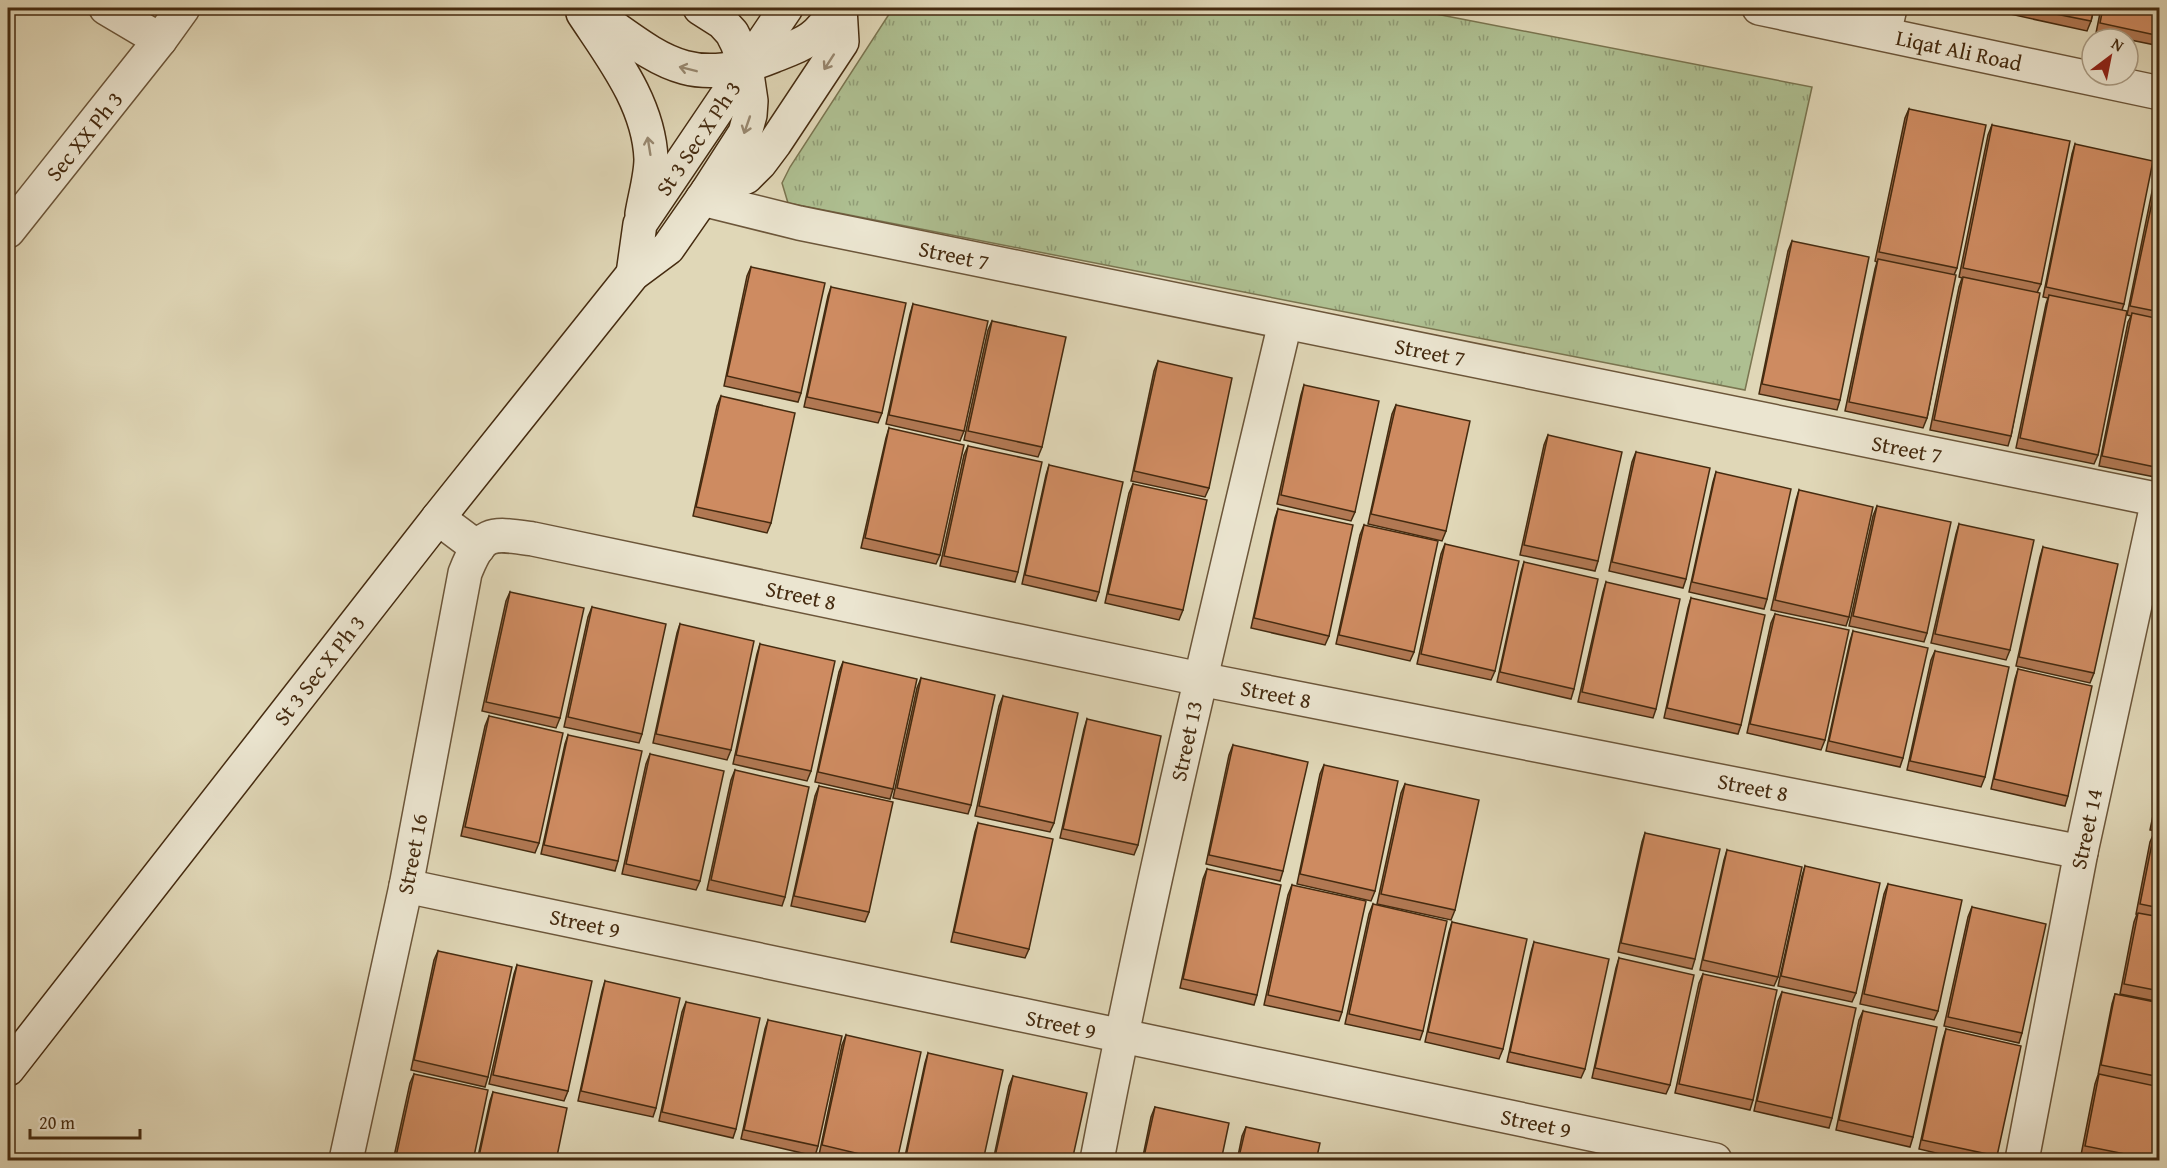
<svg xmlns="http://www.w3.org/2000/svg" width="2167" height="1168" font-family="'Gentium Book Plus',serif">
	<defs>
		<pattern id="grass-tufts" width="24" height="20" patternUnits="userSpaceOnUse" patternTransform="scale(1.5)"><rect width="24" height="20" fill="#aebf91"/><path d="M3 7l-1-3M5 7V3M7 7l1-3M15 17l-1-3M17 17v-4M19 17l1-3" fill="none" stroke="#8f9b75"/></pattern>
	</defs>
	<rect width="100%" height="100%" fill="#e0d7b7"/>
	<filter id="stains"><feTurbulence type="fractalNoise" baseFrequency=".00333" numOctaves="4"/><feColorMatrix values="0 0 0 0 .2 0 0 0 0 .09 0 0 0 0 .02 0 0 0 .5 -.17"/></filter>
	<radialGradient id="worn" r=".72"><stop offset=".6" stop-color="#630" stop-opacity="0"/><stop offset="1" stop-color="#630" stop-opacity=".3"/></radialGradient>
	<!-- grass -->
	<polygon fill="url(#grass-tufts)" stroke="#7a7550" stroke-width="1.5" points="893,8 1405,8 1812,87 1745,390 788,203 782,183 790,167"/>
	<g fill="none" stroke-linecap="round" stroke-linejoin="round">
		<defs>
			<g id="minor">
				<polyline points="106,8 160,40"/>
				<polyline points="1884,34 1890,8"/>
				<polyline points="702,199 799,223 2160,500"/>
				<polyline points="8,231 160,40 183,8"/>
				<polyline points="438,518 478,548"/>
				<polyline points="406,886 1715,1160"/>
				<path d="M346 1160 406 886 465 573C482 530 491 533 533 539L1200 679 2081 852"/>
				<path d="M1097 1160C1151 879 1219 601 1285 323"/>
				<polyline points="2022,1160 2081,852 2158,500"/>
			</g>
			<polyline id="tertiary" points="1759,8 2160,93"/>
			<g id="secondary">
				<path d="M586 8C657 56 684 92 773 56 808 42 816 40 837 8"/>
				<path d="M583 13C612 57 649 104 651 159 651 176 645 196 642 214"/>
				<polyline points="707,192 746,177 760,163 775,143 842,42 840,8"/>
				<polyline points="633,274 640,224 786,8"/>
				<polyline points="8,1069 438,518 633,274 668,248 707,192 745,133 750,115 751,101 746,67 737,43 732,33 722,22 700,8"/>
			</g>
		</defs>
		<!-- minor casing -->
		<use href="#minor" stroke="#6c563a" stroke-width="36"/>
		<!-- tertiary casing -->
		<use href="#tertiary" stroke="#6c563a" stroke-width="36"/>
		<!-- secondary casing -->
		<use href="#secondary" stroke="#452b10" stroke-width="36"/>
		<!-- minor -->
		<use href="#minor" stroke="#ebe5d0" stroke-width="33"/>
		<!-- tertiary -->
		<use href="#tertiary" stroke="#ebe5d0" stroke-width="33"/>
		<!-- secondary -->
		<use href="#secondary" stroke="#ebe5d0" stroke-width="33"/>
	</g>
	<!-- wall -->
	<g fill="#b17853" stroke="#452b10" stroke-width="1.5">
		<polygon points="1977,8 2005,8 2003,13"/>
		<polygon points="2011,8 2094,8 2091,21 2087,31 2010,14"/>
		<polygon points="2101,8 2160,8 2160,46 2096,33"/>
		<polygon points="1909,109 1957,268 1954,275 1927,418 1923,428 1845,411 1875,269 1877,262 1875,261 1905,118"/>
		<polygon points="1992,125 2041,284 2037,293 2011,436 2008,446 1930,430 1959,287 1962,278 1959,277 1988,135"/>
		<polygon points="2075,144 2124,304 2122,310 2098,455 2094,464 2016,448 2046,304 2048,298 2043,297 2072,154"/>
		<polygon points="2160,164 2160,478 2099,466 2128,322 2131,316 2127,315 2156,172"/>
		<polygon points="1792,241 1840,400 1837,410 1759,394 1788,251"/>
		<polygon points="751,267 801,393 798,402 724,386 747,276"/>
		<polygon points="831,287 882,413 878,423 804,407 828,296"/>
		<polygon points="913,304 964,431 960,441 886,424 910,314"/>
		<polygon points="992,321 1042,447 1038,457 964,440 988,330"/>
		<polygon points="1158,361 1209,488 1205,497 1131,481 1154,371"/>
		<polygon points="1304,385 1355,512 1351,521 1277,504 1301,395"/>
		<polygon points="721,396 771,523 767,533 693,516 717,406"/>
		<polygon points="1396,405 1446,531 1442,541 1368,524 1392,414"/>
		<polygon points="889,428 940,555 936,564 861,548 886,438"/>
		<polygon points="1548,435 1598,561 1595,571 1520,555 1544,445"/>
		<polygon points="968,446 1018,572 1015,582 940,566 964,455"/>
		<polygon points="1636,452 1686,579 1683,588 1609,571 1632,462"/>
		<polygon points="1049,465 1099,592 1096,601 1022,584 1046,475"/>
		<polygon points="1716,472 1767,599 1764,609 1689,592 1713,482"/>
		<polygon points="1133,484 1183,610 1179,620 1105,603 1129,493"/>
		<polygon points="1799,490 1849,617 1846,626 1771,610 1796,500"/>
		<polygon points="1877,506 1927,633 1924,642 1849,626 1873,516"/>
		<polygon points="1278,509 1329,636 1325,645 1251,628 1275,518"/>
		<polygon points="1959,524 2010,650 2006,660 1931,643 1956,534"/>
		<polygon points="1364,525 1414,652 1410,661 1336,644 1360,535"/>
		<polygon points="1445,544 1495,671 1491,680 1417,664 1441,554"/>
		<polygon points="2043,547 2094,673 2090,683 2016,666 2040,557"/>
		<polygon points="1524,562 1574,689 1571,699 1497,682 1521,572"/>
		<polygon points="1606,582 1656,709 1653,718 1578,702 1603,592"/>
		<polygon points="510,592 560,718 556,728 482,711 506,601"/>
		<polygon points="1691,598 1741,725 1738,734 1664,718 1688,608"/>
		<polygon points="592,607 642,734 639,743 564,727 588,617"/>
		<polygon points="1775,614 1825,740 1821,750 1747,733 1771,623"/>
		<polygon points="680,624 731,750 727,760 653,743 677,633"/>
		<polygon points="1853,631 1903,758 1900,767 1826,751 1850,641"/>
		<polygon points="760,644 811,771 807,781 733,764 757,654"/>
		<polygon points="1935,651 1985,777 1981,787 1907,770 1931,660"/>
		<polygon points="843,662 893,789 890,799 815,782 839,672"/>
		<polygon points="2018,669 2068,796 2065,806 1991,789 2015,679"/>
		<polygon points="921,678 971,805 968,814 893,798 917,688"/>
		<polygon points="1003,696 1054,823 1050,832 975,816 999,706"/>
		<polygon points="489,716 539,843 535,853 461,836 485,726"/>
		<polygon points="1087,719 1138,845 1134,855 1060,838 1084,729"/>
		<polygon points="568,735 618,861 615,871 541,854 565,744"/>
		<polygon points="1233,745 1283,871 1280,881 1206,864 1229,755"/>
		<polygon points="650,754 700,881 696,890 622,874 646,764"/>
		<polygon points="1324,765 1375,891 1371,901 1297,884 1320,774"/>
		<polygon points="735,770 785,897 782,906 707,890 731,780"/>
		<polygon points="2160,782 2160,832 2150,830"/>
		<polygon points="1405,784 1455,910 1451,920 1377,904 1401,793"/>
		<polygon points="819,786 869,912 865,922 791,906 815,796"/>
		<polygon points="978,823 1029,949 1025,958 951,942 975,832"/>
		<polygon points="1645,833 1695,959 1692,969 1618,952 1642,842"/>
		<polygon points="2154,833 2160,834 2160,1002 2120,994 2134,922 2137,914 2136,914 2150,842"/>
		<polygon points="1727,850 1778,977 1774,986 1700,970 1724,860"/>
		<polygon points="1805,866 1856,993 1852,1002 1778,986 1802,876"/>
		<polygon points="1207,869 1257,995 1254,1005 1180,988 1203,879"/>
		<polygon points="1888,884 1938,1011 1934,1020 1860,1004 1884,894"/>
		<polygon points="1292,885 1342,1012 1339,1021 1264,1005 1288,895"/>
		<polygon points="1373,904 1423,1031 1420,1040 1345,1024 1369,914"/>
		<polygon points="1972,907 2022,1033 2019,1043 1944,1026 1968,917"/>
		<polygon points="1452,922 1503,1049 1499,1059 1425,1042 1449,932"/>
		<polygon points="1534,942 1585,1069 1581,1078 1507,1062 1531,952"/>
		<polygon points="438,951 488,1077 485,1087 411,1070 434,960"/>
		<polygon points="1619,958 1670,1085 1666,1094 1592,1078 1616,968"/>
		<polygon points="517,965 568,1091 564,1101 489,1084 514,974"/>
		<polygon points="1703,974 1753,1100 1750,1110 1675,1093 1699,983"/>
		<polygon points="605,981 656,1108 653,1117 578,1101 602,991"/>
		<polygon points="1782,992 1832,1118 1829,1128 1754,1111 1778,1001"/>
		<polygon points="2115,994 2160,1003 2160,1161 2079,1161 2081,1155 2095,1084 2098,1075 2112,1004"/>
		<polygon points="686,1002 736,1129 733,1138 659,1121 682,1012"/>
		<polygon points="1863,1011 1913,1137 1910,1147 1836,1130 1859,1020"/>
		<polygon points="768,1020 818,1146 815,1156 741,1139 765,1029"/>
		<polygon points="1946,1029 1997,1156 1995,1161 1970,1161 1919,1149 1943,1039"/>
		<polygon points="846,1035 897,1161 844,1161 819,1155 842,1045"/>
		<polygon points="928,1053 983,1161 904,1161 925,1063"/>
		<polygon points="414,1074 473,1161 393,1161 410,1083"/>
		<polygon points="1013,1076 1072,1161 993,1161 1009,1086"/>
		<polygon points="493,1092 556,1161 477,1161 490,1101"/>
		<polygon points="1155,1107 1221,1161 1142,1161 1151,1117"/>
		<polygon points="1246,1127 1316,1161 1237,1161 1242,1136"/>
	</g>
	<!-- building -->
	<g fill="#ce8b61" stroke="#452b10" stroke-width="1.5">
		<polygon points="2026,8 2094,8 2091,21"/>
		<polygon points="2103,8 2160,8 2160,36 2100,23"/>
		<polygon points="1909,109 1986,125 1957,268 1879,252"/>
		<polygon points="1992,125 2070,141 2041,284 1963,268"/>
		<polygon points="2075,144 2153,161 2124,304 2046,287"/>
		<polygon points="2160,165 2160,312 2130,306"/>
		<polygon points="1792,241 1869,257 1840,400 1762,384"/>
		<polygon points="1878,259 1956,275 1927,418 1849,402"/>
		<polygon points="751,267 825,283 801,393 727,376"/>
		<polygon points="1963,277 2040,293 2011,436 1934,420"/>
		<polygon points="831,287 906,303 882,413 807,397"/>
		<polygon points="2049,295 2127,311 2098,455 2020,438"/>
		<polygon points="913,304 988,321 964,431 889,415"/>
		<polygon points="2132,313 2160,319 2160,468 2102,456"/>
		<polygon points="992,321 1066,337 1042,447 968,431"/>
		<polygon points="1158,361 1232,378 1209,488 1134,471"/>
		<polygon points="1304,385 1379,401 1355,512 1281,495"/>
		<polygon points="721,396 795,413 771,523 696,507"/>
		<polygon points="1396,405 1470,421 1446,531 1371,514"/>
		<polygon points="889,428 964,445 940,555 865,538"/>
		<polygon points="1548,435 1622,452 1598,561 1524,545"/>
		<polygon points="968,446 1042,462 1018,572 944,556"/>
		<polygon points="1636,452 1710,468 1686,579 1612,562"/>
		<polygon points="1049,465 1123,482 1099,592 1025,575"/>
		<polygon points="1716,472 1791,489 1767,599 1692,582"/>
		<polygon points="1133,484 1207,500 1183,610 1108,594"/>
		<polygon points="1799,490 1873,507 1849,617 1775,600"/>
		<polygon points="1877,506 1951,522 1927,633 1853,616"/>
		<polygon points="1278,509 1353,525 1329,636 1254,618"/>
		<polygon points="1959,524 2034,540 2010,650 1935,634"/>
		<polygon points="1364,525 1438,541 1414,652 1339,635"/>
		<polygon points="1445,544 1519,561 1495,671 1421,654"/>
		<polygon points="2043,547 2118,564 2094,673 2019,657"/>
		<polygon points="1524,562 1598,579 1574,689 1500,672"/>
		<polygon points="1606,582 1680,599 1656,709 1582,692"/>
		<polygon points="510,592 584,608 560,718 486,702"/>
		<polygon points="1691,598 1765,615 1741,725 1667,708"/>
		<polygon points="592,607 666,624 642,734 568,717"/>
		<polygon points="1775,614 1849,630 1825,740 1750,724"/>
		<polygon points="680,624 754,641 731,750 656,734"/>
		<polygon points="1853,631 1928,648 1903,758 1829,741"/>
		<polygon points="760,644 835,661 811,771 736,755"/>
		<polygon points="1935,651 2009,667 1985,777 1910,761"/>
		<polygon points="843,662 917,679 893,789 818,772"/>
		<polygon points="2018,669 2092,686 2068,796 1994,779"/>
		<polygon points="921,678 995,695 971,805 897,788"/>
		<polygon points="1003,696 1078,713 1054,823 979,806"/>
		<polygon points="489,716 563,733 539,843 465,827"/>
		<polygon points="1087,719 1161,736 1138,845 1063,829"/>
		<polygon points="568,735 642,751 618,861 544,845"/>
		<polygon points="1233,745 1308,762 1283,871 1209,855"/>
		<polygon points="650,754 724,771 700,881 626,864"/>
		<polygon points="1324,765 1398,781 1375,891 1300,874"/>
		<polygon points="735,770 809,787 785,897 711,880"/>
		<polygon points="1405,784 1479,800 1455,910 1381,894"/>
		<polygon points="819,786 893,802 869,912 794,896"/>
		<polygon points="2160,790 2160,822 2154,821"/>
		<polygon points="978,823 1053,839 1029,949 954,932"/>
		<polygon points="1645,833 1720,849 1695,959 1621,943"/>
		<polygon points="2154,833 2160,834 2160,908 2140,904"/>
		<polygon points="1727,850 1802,867 1778,977 1703,960"/>
		<polygon points="1805,866 1880,883 1856,993 1781,976"/>
		<polygon points="1207,869 1281,885 1257,995 1183,979"/>
		<polygon points="1888,884 1962,900 1938,1011 1864,994"/>
		<polygon points="1292,885 1366,901 1342,1012 1268,995"/>
		<polygon points="1373,904 1447,921 1423,1031 1349,1014"/>
		<polygon points="1972,907 2046,924 2022,1033 1948,1017"/>
		<polygon points="2138,913 2160,917 2160,991 2124,984"/>
		<polygon points="1452,922 1527,939 1503,1049 1428,1032"/>
		<polygon points="1534,942 1609,959 1585,1069 1510,1052"/>
		<polygon points="438,951 512,967 488,1077 414,1060"/>
		<polygon points="1619,958 1694,975 1670,1085 1595,1068"/>
		<polygon points="517,965 592,981 568,1091 493,1075"/>
		<polygon points="1703,974 1777,990 1753,1100 1679,1084"/>
		<polygon points="605,981 680,998 656,1108 581,1091"/>
		<polygon points="1782,992 1856,1008 1832,1118 1757,1101"/>
		<polygon points="2115,994 2160,1003 2160,1077 2101,1065"/>
		<polygon points="686,1002 760,1018 736,1129 662,1112"/>
		<polygon points="1863,1011 1937,1027 1913,1137 1839,1120"/>
		<polygon points="768,1020 842,1036 818,1146 744,1130"/>
		<polygon points="1946,1029 2021,1046 1997,1156 1922,1140"/>
		<polygon points="846,1035 921,1052 897,1161 889,1161 822,1145"/>
		<polygon points="928,1053 1003,1070 983,1161 905,1161"/>
		<polygon points="414,1074 488,1090 473,1161 395,1161"/>
		<polygon points="2099,1074 2160,1087 2160,1161 2085,1146"/>
		<polygon points="1013,1076 1087,1093 1072,1161 994,1161"/>
		<polygon points="493,1092 567,1108 556,1161 478,1161"/>
		<polygon points="1155,1107 1229,1123 1221,1161 1143,1161"/>
		<polygon points="1246,1127 1320,1143 1316,1161 1238,1161"/>
		<polygon points="2081,1155 2111,1161 2080,1161"/>
		<polygon points="1398,1157 1412,1161 1397,1161"/>
	</g>
	<!-- one-way arrows -->
	<defs><path id="oneway-shaft" d="M-6 0H5M1.5-3L5.5 0L1.5 3" fill="none" stroke-width="1.6" stroke-linecap="round" stroke-linejoin="round" transform="scale(1.5)"/></defs>
	<g stroke="#988870">
		<use href="#oneway-shaft" transform="translate(829 62) rotate(123)"/>
		<use href="#oneway-shaft" transform="translate(688 69) rotate(-166)"/>
		<use href="#oneway-shaft" transform="translate(747 125) rotate(109)"/>
		<use href="#oneway-shaft" transform="translate(649 146) rotate(-99)"/>
	</g>
	<g text-anchor="middle" stroke-width="5" stroke-linejoin="round" paint-order="stroke">
		<!-- street labels -->
		<g font-size="22" fill="#452b10" stroke="#ebe5d0">
			<text transform="translate(1959 50) rotate(12)" y="8">Liqat Ali Road</text>
			<text transform="translate(84 136) rotate(-51)" y="8">Sec XX Ph 3</text>
			<text transform="translate(698 138) rotate(-56)" y="8">St 3 Sec X Ph 3</text>
			<text transform="translate(954 255) rotate(12)" y="8">Street 7</text>
			<text transform="translate(1430 352) rotate(11)" y="8">Street 7</text>
			<text transform="translate(1907 449) rotate(11)" y="8">Street 7</text>
			<text transform="translate(801 595) rotate(12)" y="8">Street 8</text>
			<text transform="translate(319 670) rotate(-52)" y="8">St 3 Sec X Ph 3</text>
			<text transform="translate(1276 694) rotate(11)" y="8">Street 8</text>
			<text transform="translate(1186 741) rotate(-78)" y="8">Street 13</text>
			<text transform="translate(1753 787) rotate(11)" y="8">Street 8</text>
			<text transform="translate(2086 829) rotate(-78)" y="8">Street 14</text>
			<text transform="translate(412 854) rotate(-79)" y="8">Street 16</text>
			<text transform="translate(585 923) rotate(12)" y="8">Street 9</text>
			<text transform="translate(1061 1024) rotate(12)" y="8">Street 9</text>
			<text transform="translate(1536 1123) rotate(12)" y="8">Street 9</text>
		</g>
	</g>
	<!-- margin -->
	<rect width="2167" height="1168" fill="none" stroke="#e0d7b7" stroke-width="30"/>
	<rect x="9" y="9" width="2149" height="1150" fill="none" stroke="#452b10" stroke-width="3"/>
	<rect x="15" y="15" width="2137" height="1138" fill="none" stroke="#452b10" stroke-width="1.5"/>
	<!-- north arrow -->
	<g transform="translate(2110 57) rotate(32)"><circle r="28" fill="#ebe5d0" stroke="#a99b83" stroke-width="1.5"/>
	<path d="M0-4.5L10 22L0 15L-10 22Z" fill="#8f2418"/>
	<text y="-9" font-size="16" font-weight="bold" text-anchor="middle" fill="#452b10">N</text>
	</g>
	<!-- scale -->
	<path d="M30 1129v9h110v-9" fill="none" stroke="#452b10" stroke-width="3"/>
	<text x="39" y="1129" font-size="18" fill="#452b10" stroke="#ebe5d0" stroke-width="4.5" paint-order="stroke">20 m</text>
	<rect width="100%" height="100%" filter="url(#stains)"/>
	<rect width="100%" height="100%" fill="url(#worn)"/>
</svg>
